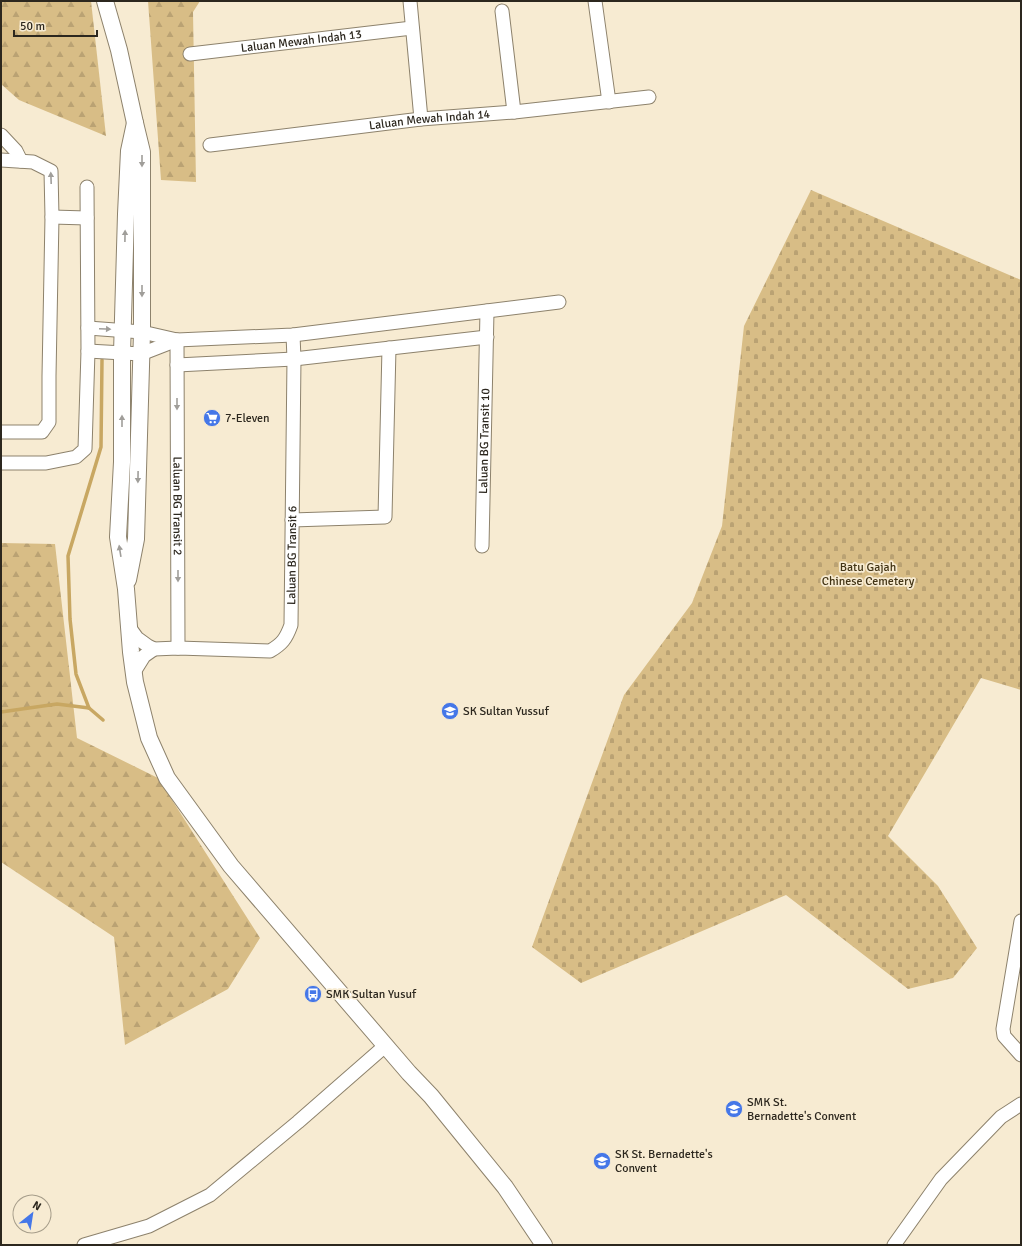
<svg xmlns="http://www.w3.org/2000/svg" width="1022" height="1246" font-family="Signika,sans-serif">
	<defs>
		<pattern id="forest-firs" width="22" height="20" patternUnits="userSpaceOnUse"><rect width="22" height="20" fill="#d8bd86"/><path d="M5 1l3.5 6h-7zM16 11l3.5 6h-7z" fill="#baa273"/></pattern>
		<pattern id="cemetery-stones" width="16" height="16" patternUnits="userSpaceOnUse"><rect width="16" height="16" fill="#d8bd86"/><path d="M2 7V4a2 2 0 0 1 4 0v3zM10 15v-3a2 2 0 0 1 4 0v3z" fill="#baa273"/></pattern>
	</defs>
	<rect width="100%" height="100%" fill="#f7ebd2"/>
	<!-- forest -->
	<g fill="url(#forest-firs)">
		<polygon points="1,1 91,1 106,136 19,100 1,84"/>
		<polygon points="148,1 200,1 193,12 196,182 161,180"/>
		<polygon points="1,543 55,544 77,738 158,778 260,938 228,989 125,1045 114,937 1,862"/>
	</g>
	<!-- cemetery -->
	<polygon fill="url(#cemetery-stones)" points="811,190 1021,280 1021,690 981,678 888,836 938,886 977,948 953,978 908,989 786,895 581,983 532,947 624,695 692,603 722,526 744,326"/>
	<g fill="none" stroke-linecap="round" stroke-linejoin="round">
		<!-- stream -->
		<g stroke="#c8a762" stroke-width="3.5">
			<polyline points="89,708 76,674 70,619 68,556 101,447 102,360"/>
			<polyline points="1,712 57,704 89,708 103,720"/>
		</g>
		<defs>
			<g id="minor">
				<polyline points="410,1 421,119"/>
				<polyline points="595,1 609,102"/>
				<polyline points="502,11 514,112"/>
				<path id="s1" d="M190 54 412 28"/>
				<polyline points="1,135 16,151 21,161"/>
				<path id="s2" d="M210 145 421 119 514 112 649 97"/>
				<polyline points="1,160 33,162 51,171 52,217 49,376 49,422 42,432 1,432"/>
				<polyline points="52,217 87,218"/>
				<polyline points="88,328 142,332 177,340 293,335 559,302"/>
				<path id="s3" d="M177 340 178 648"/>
				<polyline points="88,351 141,354 177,340"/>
				<polyline points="177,365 294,359 487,337"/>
				<polyline points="1,463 46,463 76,457 85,449 88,351 87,187"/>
				<polyline points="292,520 385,517 389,348"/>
				<path id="s4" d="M482 546 487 311"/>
				<path id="s5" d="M129 627 137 638 148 646 154 649 178 648 270 651C282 644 286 639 291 625L294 359 293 335"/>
				<polyline points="134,672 144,656 154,649"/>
				<polyline points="1021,921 1003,1029 1004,1036 1021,1055"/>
				<polyline points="84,1245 149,1226 210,1195 298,1122 385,1046"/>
				<polyline points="894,1245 941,1179 1001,1117 1021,1104"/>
			</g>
			<g id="major">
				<polyline points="105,1 119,50 135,123 142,152 142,332 136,539 128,580"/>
				<polyline points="135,123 129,151 126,214 122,353 122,462 118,537 126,589 131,652 135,682 149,738 167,778 231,866 409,1073 431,1096 505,1187 544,1245"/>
			</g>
		</defs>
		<!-- minor casing -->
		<use href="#minor" stroke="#8d826c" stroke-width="15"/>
		<!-- major casing -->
		<use href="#major" stroke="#8d826c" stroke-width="18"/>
		<!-- minor -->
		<use href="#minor" stroke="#fff" stroke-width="13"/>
		<!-- major -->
		<use href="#major" stroke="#fff" stroke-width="16"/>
	</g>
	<!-- one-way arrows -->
	<defs><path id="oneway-solid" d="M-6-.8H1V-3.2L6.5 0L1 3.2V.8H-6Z"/></defs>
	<g fill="#a09e9a">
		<use href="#oneway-solid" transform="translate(142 161) rotate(90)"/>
		<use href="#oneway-solid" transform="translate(51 178) rotate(-92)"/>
		<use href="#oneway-solid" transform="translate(125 236) rotate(-89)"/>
		<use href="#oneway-solid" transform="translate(142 291) rotate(90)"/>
		<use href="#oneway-solid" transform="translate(105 329) rotate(3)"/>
		<use href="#oneway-solid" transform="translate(177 404) rotate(90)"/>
		<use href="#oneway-solid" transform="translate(122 421) rotate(-90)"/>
		<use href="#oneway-solid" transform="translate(138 477) rotate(91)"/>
		<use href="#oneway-solid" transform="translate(120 551) rotate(-99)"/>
		<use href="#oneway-solid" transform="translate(178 576) rotate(90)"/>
	</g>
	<!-- icons -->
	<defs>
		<symbol id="supermarket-disc" viewBox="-11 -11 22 22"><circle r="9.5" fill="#4577e8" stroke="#f7ebd2"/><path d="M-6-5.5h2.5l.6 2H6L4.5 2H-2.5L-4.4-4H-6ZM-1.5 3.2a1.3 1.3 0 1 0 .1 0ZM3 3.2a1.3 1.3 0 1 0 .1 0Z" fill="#fff"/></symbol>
		<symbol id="school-disc" viewBox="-11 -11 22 22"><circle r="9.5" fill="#4577e8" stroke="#f7ebd2"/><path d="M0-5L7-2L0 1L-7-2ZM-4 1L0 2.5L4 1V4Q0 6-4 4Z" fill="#fff"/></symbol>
		<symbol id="bus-disc" viewBox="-11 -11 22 22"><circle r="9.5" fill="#4577e8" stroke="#f7ebd2"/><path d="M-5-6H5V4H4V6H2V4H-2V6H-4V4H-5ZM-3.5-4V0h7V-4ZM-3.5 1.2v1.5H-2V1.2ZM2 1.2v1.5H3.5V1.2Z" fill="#fff"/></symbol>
	</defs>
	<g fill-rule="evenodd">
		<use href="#supermarket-disc" x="202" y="408" width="20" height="20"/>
		<use href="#school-disc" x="440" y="701" width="20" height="20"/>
		<use href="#bus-disc" x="303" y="984" width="20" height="20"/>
		<use href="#school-disc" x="724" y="1099" width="20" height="20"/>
		<use href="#school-disc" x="592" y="1151" width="20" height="20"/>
	</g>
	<g text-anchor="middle" stroke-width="3.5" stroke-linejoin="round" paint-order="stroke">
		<!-- street labels -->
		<g font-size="12" fill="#2c271e" stroke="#f7ebd2">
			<text dy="4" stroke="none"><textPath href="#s1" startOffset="112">Laluan Mewah Indah 13</textPath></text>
			<text dy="4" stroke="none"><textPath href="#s2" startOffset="221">Laluan Mewah Indah 14</textPath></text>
			<text dy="4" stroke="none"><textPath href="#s4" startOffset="105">Laluan BG Transit 10</textPath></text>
			<text dy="4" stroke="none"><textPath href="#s3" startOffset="166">Laluan BG Transit 2</textPath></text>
			<text dy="4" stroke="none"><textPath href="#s5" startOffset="254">Laluan BG Transit 6</textPath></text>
		</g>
		<!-- poi labels -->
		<g font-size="12" fill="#2c271e" stroke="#f7ebd2" text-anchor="start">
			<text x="225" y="422">7-Eleven</text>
			<text x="463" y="715">SK Sultan Yussuf</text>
			<text x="326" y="998">SMK Sultan Yusuf</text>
			<text x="747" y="1106">SMK St.<tspan x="747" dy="14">Bernadette's Convent</tspan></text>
			<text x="615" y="1158">SK St. Bernadette's<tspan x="615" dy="14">Convent</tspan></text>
		</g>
		<!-- park labels -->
		<g font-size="12" fill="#423415" stroke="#f7ebd2">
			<text x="868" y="571">Batu Gajah<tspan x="868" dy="14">Chinese Cemetery</tspan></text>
		</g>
	</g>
	<!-- border -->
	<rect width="1022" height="1246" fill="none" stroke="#2c271e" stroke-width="4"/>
	<!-- north arrow -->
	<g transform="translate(32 1214) rotate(30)"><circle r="19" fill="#f7ebd2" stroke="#a69d8a"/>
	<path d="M0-3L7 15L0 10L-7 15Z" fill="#4577e8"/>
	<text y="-6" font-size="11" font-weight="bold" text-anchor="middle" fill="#2c271e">N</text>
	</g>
	<!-- scale -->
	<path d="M14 30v6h83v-6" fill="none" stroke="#2c271e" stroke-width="2"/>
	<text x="20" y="30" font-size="12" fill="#2c271e" stroke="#f7ebd2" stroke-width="3" paint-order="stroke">50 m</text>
</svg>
